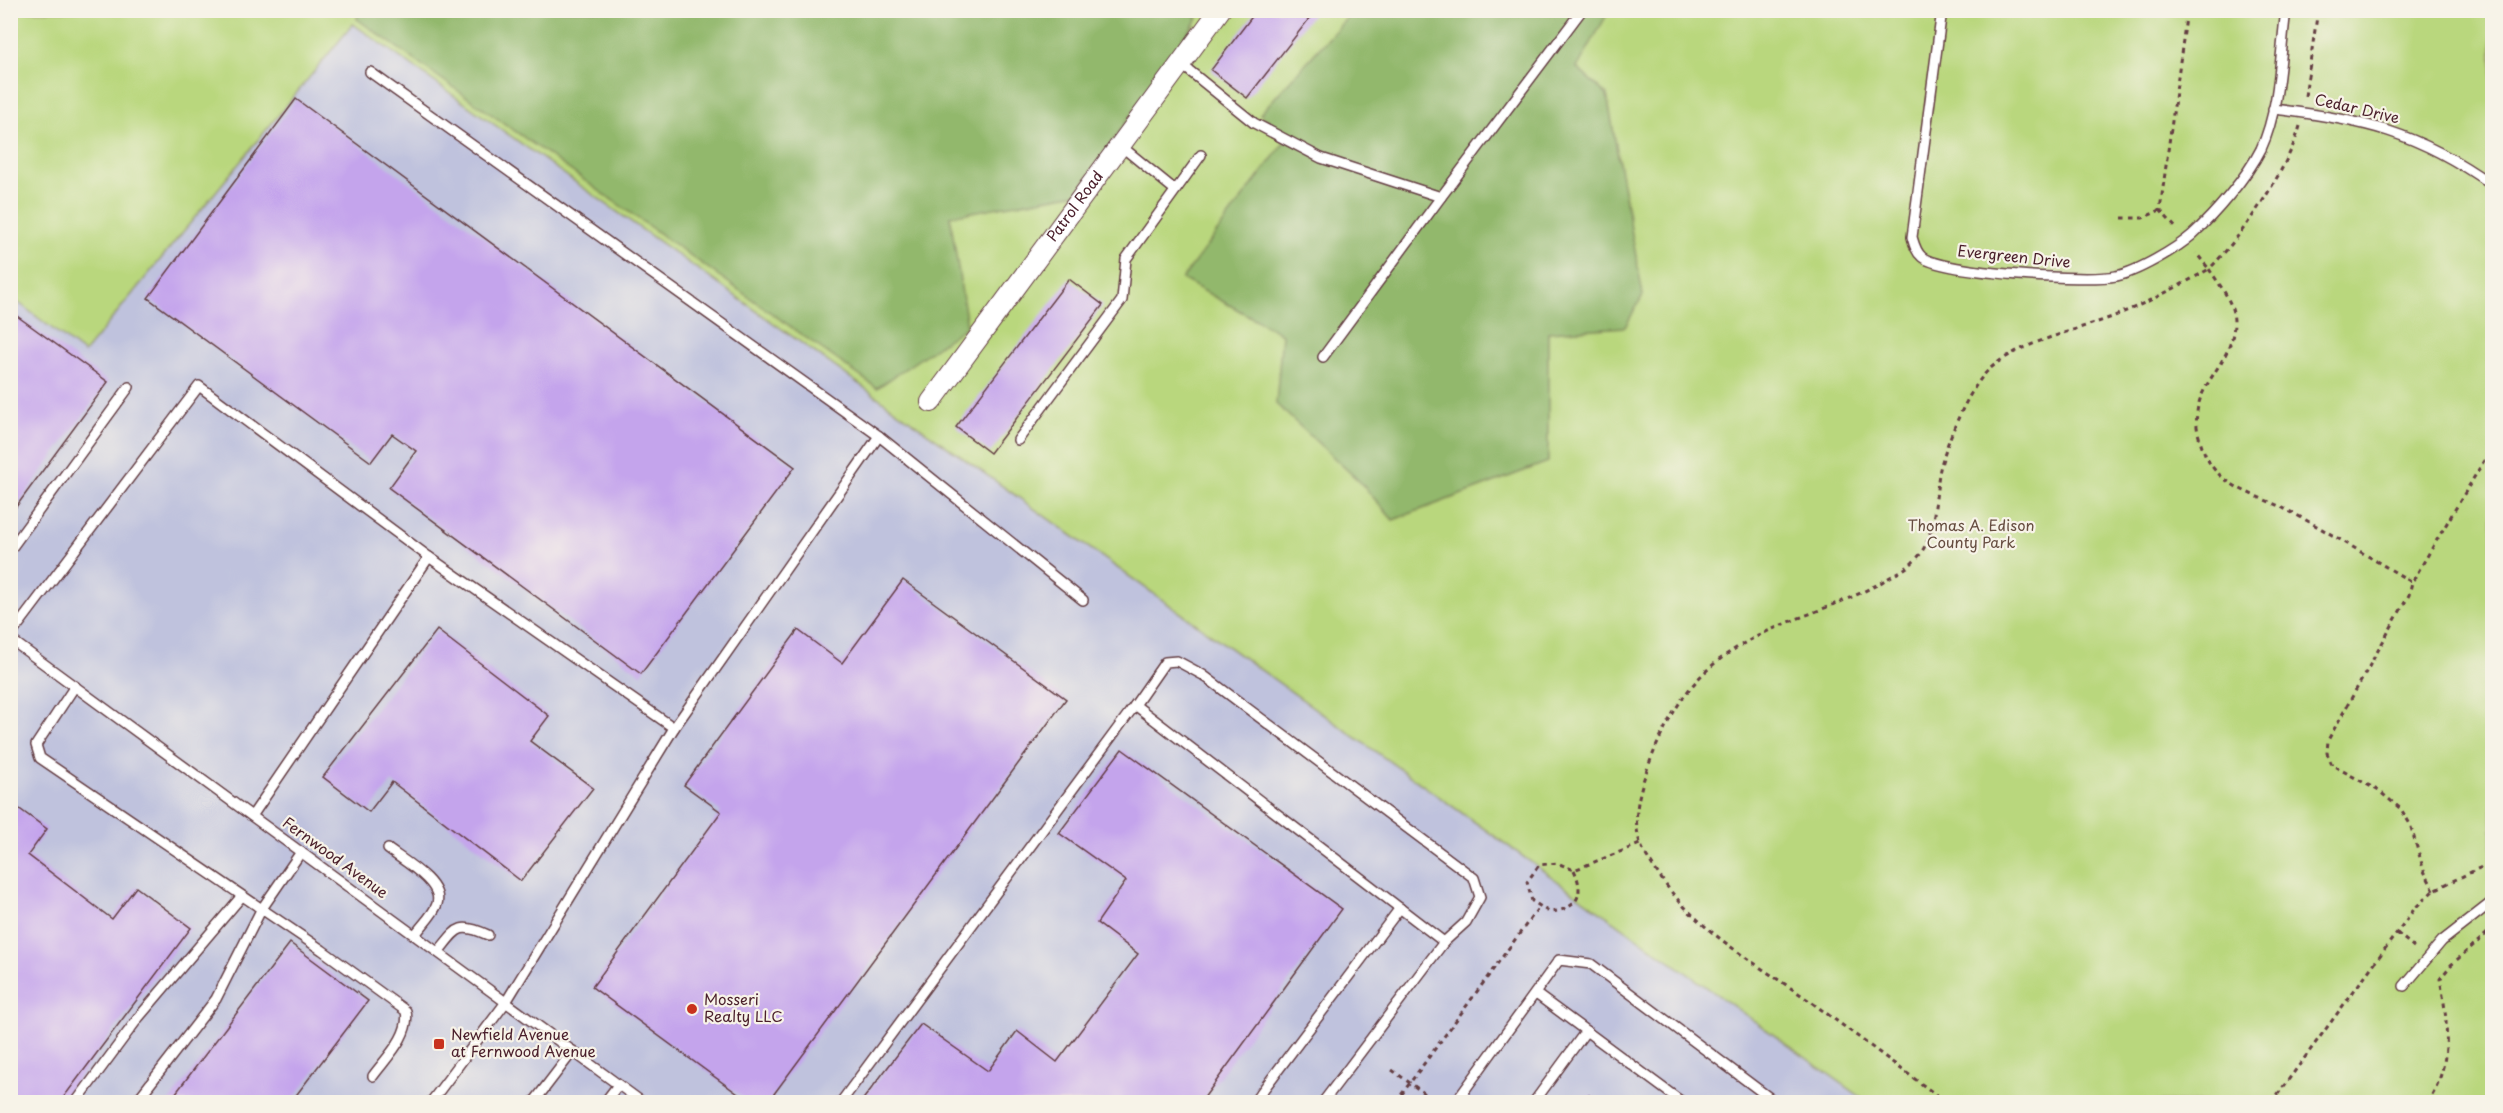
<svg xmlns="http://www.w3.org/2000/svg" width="2503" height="1113" font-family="'Playpen Sans',sans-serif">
	<rect width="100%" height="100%" fill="#f7f3e8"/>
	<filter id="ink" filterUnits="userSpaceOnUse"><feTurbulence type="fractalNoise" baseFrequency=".0167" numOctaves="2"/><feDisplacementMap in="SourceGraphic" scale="12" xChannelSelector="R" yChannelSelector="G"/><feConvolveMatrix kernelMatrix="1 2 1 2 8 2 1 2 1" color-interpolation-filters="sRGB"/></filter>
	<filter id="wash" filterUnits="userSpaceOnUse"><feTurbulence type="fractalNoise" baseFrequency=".008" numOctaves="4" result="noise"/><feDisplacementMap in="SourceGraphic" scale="24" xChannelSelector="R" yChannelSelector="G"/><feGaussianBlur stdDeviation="1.35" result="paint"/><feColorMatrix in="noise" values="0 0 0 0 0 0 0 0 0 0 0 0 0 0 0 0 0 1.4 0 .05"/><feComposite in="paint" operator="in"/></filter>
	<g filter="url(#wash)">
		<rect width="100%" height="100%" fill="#f1e3c7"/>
		<!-- industrial -->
		<polygon fill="#bfc2dd" points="10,11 334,11 1868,1102 11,1102"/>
		<!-- green -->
		<polygon fill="#b9d77d" stroke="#827b54" stroke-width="1.5" points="10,11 2492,11 2492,1102 1868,1102 353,24 84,353 11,297"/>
		<!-- forest -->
		<g fill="#92b86c" stroke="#6e6c4c" stroke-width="1.5">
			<polygon points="359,10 1186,10 1198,18 1077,193 950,216 967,326 877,388 357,19"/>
			<polygon points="1353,11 1609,11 1577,68 1607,95 1643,295 1625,327 1548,332 1548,462 1393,520 1359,481 1276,404 1282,334 1182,279 1289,136 1260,114"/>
		</g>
		<g id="blocks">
			<!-- building -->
			<g fill="#c4a4ec">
				<polygon points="1257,10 1316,10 1247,98 1211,70"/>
				<polygon points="296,99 795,467 641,674 389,488 416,451 392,434 371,462 148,298"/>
				<polygon points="1069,279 1103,305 990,453 956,427"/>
				<polygon points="10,311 108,382 10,515"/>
				<polygon points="903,580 1066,699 768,1102 749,1102 592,987 721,812 684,785 798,630 842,663"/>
				<polygon points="437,630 549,716 530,741 593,788 521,881 392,782 369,812 323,777"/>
				<polygon points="1122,749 1342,909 1201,1102 861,1102 921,1024 988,1071 1017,1031 1057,1062 1138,954 1097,923 1126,881 1059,833"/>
				<polygon points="10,802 47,829 28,855 112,919 136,887 191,928 60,1102 10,1102"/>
				<polygon points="290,943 368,1001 291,1102 169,1102"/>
				<polygon points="1589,1095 1599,1102 1584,1102"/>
			</g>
		</g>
	</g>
	<g filter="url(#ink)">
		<use href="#blocks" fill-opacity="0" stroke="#633c42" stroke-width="1.5"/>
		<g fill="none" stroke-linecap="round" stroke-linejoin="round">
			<defs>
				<g id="lane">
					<path d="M1942 10 1912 237C1914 244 1916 252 1922 257 1942 273 2088 282 2116 276 2137 272 2176 249 2192 235 2215 214 2247 177 2261 149 2280 108 2280 55 2286 10"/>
					<polyline points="1181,64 1254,123 1321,158 1441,197 1582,10"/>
					<polyline points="370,72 879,436"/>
					<path d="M2273 109C2362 119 2418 132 2492 185"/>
					<polyline points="1121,146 1175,190"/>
					<polyline points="1323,357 1441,197"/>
					<polyline points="1018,440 1122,300 1126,259 1201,155"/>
					<polyline points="10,550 129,387"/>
					<polyline points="10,636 199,386 429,557"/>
					<polyline points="10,639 642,1102"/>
					<path d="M75 686 36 745 40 758 322 950 406 1011C411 1035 386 1058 373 1076"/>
					<polyline points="1135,705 1165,662 1177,661 1203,675 1474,878 1480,897 1466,922 1444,942"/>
					<polyline points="674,728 879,436 1083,600"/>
					<polyline points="252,816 429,557 674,728 506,1002 431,1102"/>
					<path d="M388 849C402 860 444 883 437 904 434 914 421 926 415 935"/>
					<path d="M438 952C457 929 458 921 488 935"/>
					<polyline points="2404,986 2442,941 2492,902"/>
					<polyline points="1536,994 1682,1102"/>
					<polyline points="76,1102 139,1017 241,897"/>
					<polyline points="136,1102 216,999 261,910 301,852"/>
					<polyline points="534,1102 573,1051"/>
					<polyline points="605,1102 618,1085"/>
					<polyline points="841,1102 1135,705 1444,942 1323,1102"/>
					<polyline points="1254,1102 1400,908"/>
					<polyline points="1456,1102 1559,960 1591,964 1775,1102"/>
					<polyline points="1534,1102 1586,1031"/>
				</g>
				<g id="street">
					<path id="s1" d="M931 402 1220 10"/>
				</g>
			</defs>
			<!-- lane casing -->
			<use href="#lane" stroke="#633c42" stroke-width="12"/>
			<!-- street casing -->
			<use href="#street" stroke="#633c42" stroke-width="22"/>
			<!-- path -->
			<g stroke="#633c42" stroke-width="3" stroke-dasharray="4.5 4.5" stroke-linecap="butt">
				<polyline points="2305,96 2318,10"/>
				<path d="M2300 126C2288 169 2241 238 2209 269 2219 284 2234 302 2234 322 2234 369 2183 387 2200 440 2203 450 2207 461 2214 469 2231 489 2258 496 2281 507 2325 529 2368 557 2412 582"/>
				<polyline points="2160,210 2177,229"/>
				<polyline points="2122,218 2143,218 2160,210 2187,10"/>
				<path d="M1574 870C1586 896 1576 910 1549 912L1532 901 1527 882 1539 865 1557 863 1574 870 1640 844"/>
				<polyline points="2434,890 2424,871 2410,824 2401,809 2379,791 2332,765 2327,753 2328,740 2409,595 2412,582 2492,447"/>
				<polyline points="2397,933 2414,947"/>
				<polyline points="1392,1070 1428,1096"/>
				<polyline points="1396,1102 1539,907"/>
				<path d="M1946 1102C1901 1069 1856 1035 1811 1002 1755 962 1693 930 1655 869 1648 859 1640 847 1638 835 1632 807 1645 773 1656 747 1671 713 1689 683 1719 660 1768 622 1829 612 1882 582 1892 575 1906 570 1914 561 1937 540 1934 497 1940 469 1947 441 1965 398 1983 376 2010 343 2078 331 2117 315 2148 302 2180 286 2209 269L2196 253"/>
				<polyline points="2272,1102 2415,908 2434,890 2492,862"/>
				<path d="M2427 1102C2453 1067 2448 1020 2440 979L2451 965 2492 929"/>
			</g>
			<!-- lane -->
			<use href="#lane" stroke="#fff" stroke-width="9"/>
			<!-- street -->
			<use href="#street" stroke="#fff" stroke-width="20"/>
		</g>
	</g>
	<!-- markers -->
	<g fill="#c8321e" stroke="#f7f3e8" stroke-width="2">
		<circle cx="692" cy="1009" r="6"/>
		<rect x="433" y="1038" width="12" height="12" rx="3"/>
	</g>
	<g text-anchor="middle" stroke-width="4.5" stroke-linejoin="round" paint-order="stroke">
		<!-- street labels -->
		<g font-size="15" fill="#4a1f2b" stroke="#f7f3e8">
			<text transform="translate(2357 109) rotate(13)" y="5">Cedar Drive</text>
			<text dy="5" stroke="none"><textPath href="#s1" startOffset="243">Patrol Road</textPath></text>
			<text transform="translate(2014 257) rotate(6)" y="5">Evergreen Drive</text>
			<text transform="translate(335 858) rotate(36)" y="5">Fernwood Avenue</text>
		</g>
		<!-- park labels -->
		<g font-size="15" fill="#664d40" stroke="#f7f3e8">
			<text x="1971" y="531">Thomas A. Edison<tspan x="1971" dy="17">County Park</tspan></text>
		</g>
		<!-- poi labels -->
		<g font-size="15" fill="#4a1f2b" stroke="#f7f3e8" text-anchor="start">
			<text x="704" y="1005">Mosseri<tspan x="704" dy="17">Realty LLC</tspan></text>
			<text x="451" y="1040">Newfield Avenue<tspan x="451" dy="17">at Fernwood Avenue</tspan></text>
		</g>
	</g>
	<!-- margin -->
	<rect width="2503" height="1113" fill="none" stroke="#f7f3e8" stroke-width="36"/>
</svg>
